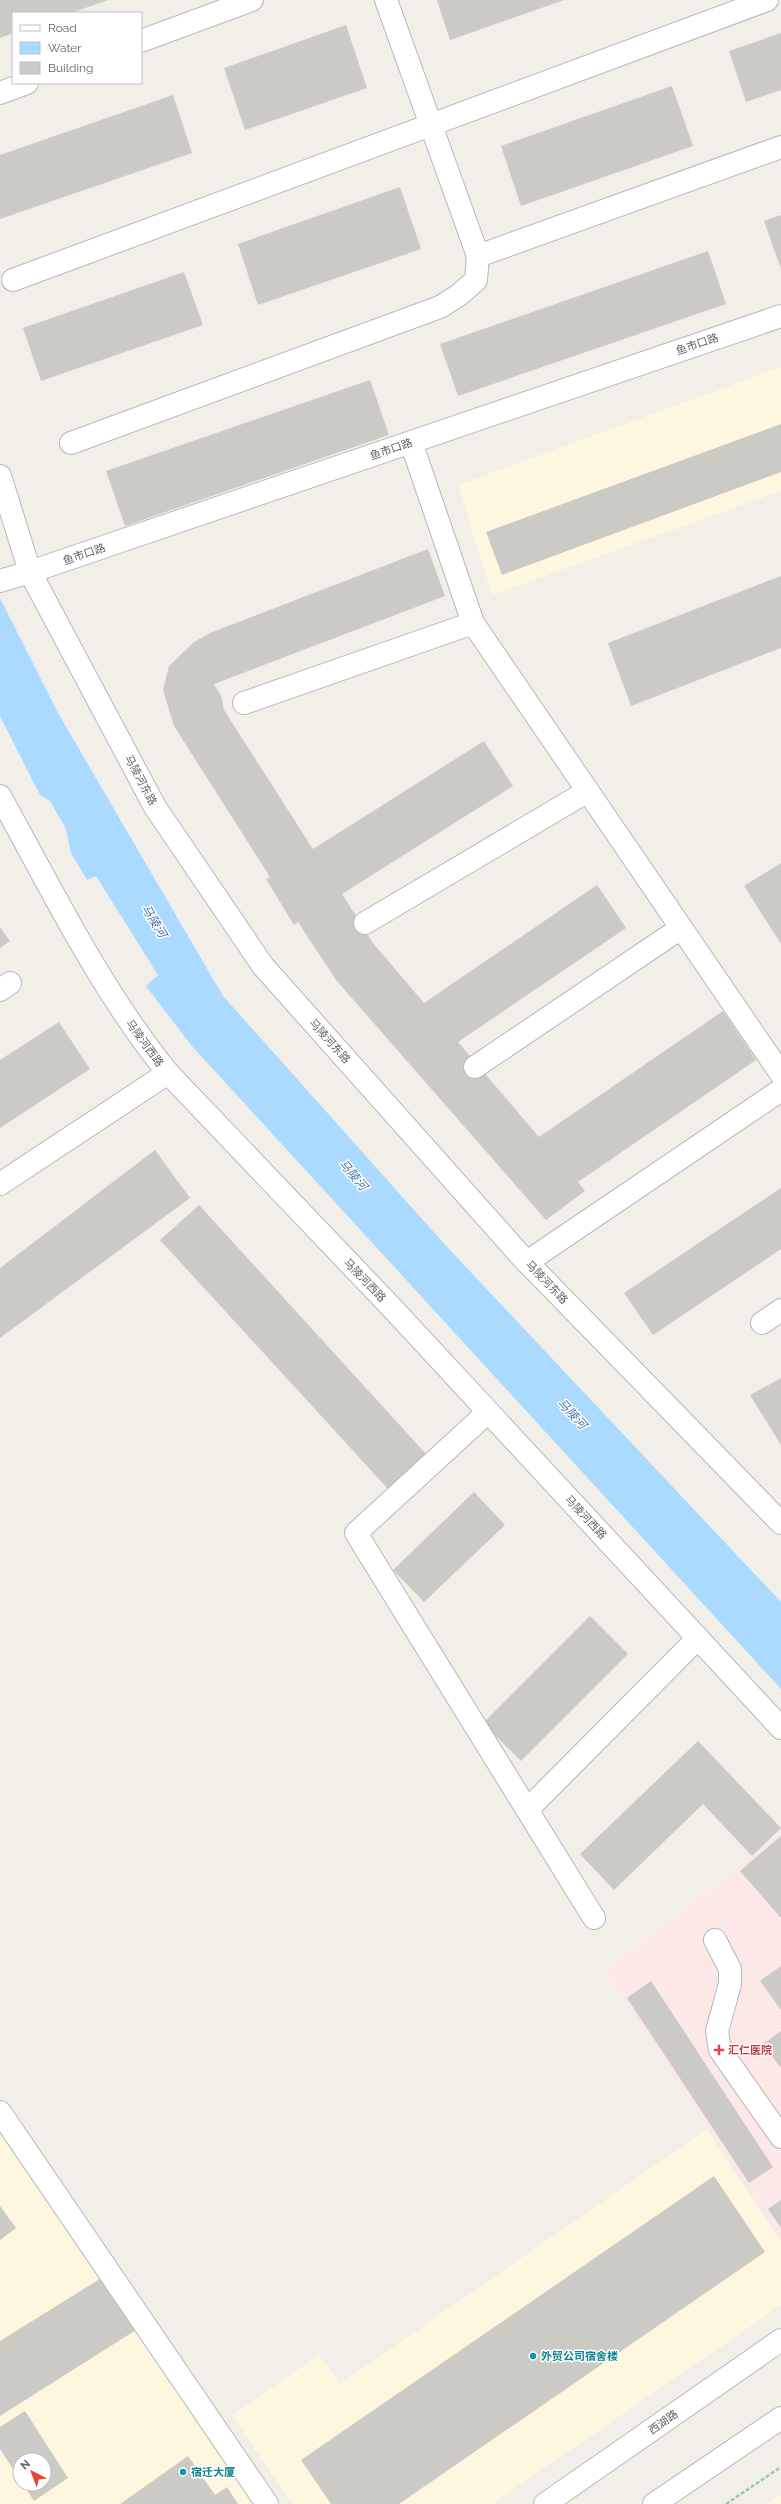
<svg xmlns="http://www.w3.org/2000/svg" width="781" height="2504" font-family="Raleway,'Noto Sans SC',sans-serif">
	<rect width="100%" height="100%" fill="#f1efe8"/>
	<!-- commercial -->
	<g fill="#fef7e0" fill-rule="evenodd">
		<polygon points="781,367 781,491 492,595 458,485"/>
		<polygon points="707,2129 781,2241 781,2305 492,2504 292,2504 232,2415 319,2355 340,2384"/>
		<path d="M0 2135 52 2209 254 2504H0ZM20 2460H44V2484H20Z"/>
		<polygon points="781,2495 781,2504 767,2504"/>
	</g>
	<!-- medical -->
	<polygon fill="#fce8e6" points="781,1834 781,2241 605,1970"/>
	<!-- water -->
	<polygon fill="#aadaff" points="0,598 58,713 223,996 448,1248 781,1602 781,1689 191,1045 146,986 158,975 96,876 87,880 71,853 66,829 50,801 40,795 0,716"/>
	<!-- building -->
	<g fill="#cccac5">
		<polygon points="0,0 108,0 71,13 13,13 13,33 0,38"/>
		<polygon points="437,0 564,0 450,40"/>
		<polygon points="346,25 367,88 245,130 224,68"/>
		<polygon points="781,33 781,90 746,102 729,51"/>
		<polygon points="672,86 693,146 521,206 501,146"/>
		<polygon points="173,95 192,153 0,219 0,155"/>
		<polygon points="400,187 421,249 258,305 238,244"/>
		<polygon points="781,215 781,269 764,221"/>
		<polygon points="708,251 726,304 458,396 440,344"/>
		<polygon points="184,272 203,325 41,381 23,328"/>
		<polygon points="370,380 389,435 125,526 106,471"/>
		<polygon points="781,424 781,472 502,575 486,532"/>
		<polygon points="428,549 445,596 214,684 221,696 224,710 313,849 484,741 513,786 342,894 373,943 424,1003 597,885 626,928 458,1042 539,1137 723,1011 756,1060 578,1182 585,1191 546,1220 336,980 298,922 294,925 266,879 270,877 174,726 163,690 169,666 194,642 210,633"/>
		<polygon points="781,576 781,648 631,706 608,643"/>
		<polygon points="781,863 781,944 744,886"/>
		<polygon points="0,927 10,941 0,948"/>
		<polygon points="59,1022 90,1069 0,1128 0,1060"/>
		<polygon points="155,1150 190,1198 0,1338 0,1268"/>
		<polygon points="781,1188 781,1249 653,1335 624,1293"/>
		<polygon points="199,1205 427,1455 389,1490 160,1240"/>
		<polygon points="781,1378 781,1445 750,1395"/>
		<polygon points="474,1492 505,1525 424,1602 393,1570"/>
		<polygon points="590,1616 628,1654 521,1761 483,1723"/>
		<polygon points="698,1741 781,1828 752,1856 703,1804 614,1890 580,1854"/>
		<polygon points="781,1836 781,1918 740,1871"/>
		<polygon points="781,1966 781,2010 760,1981"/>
		<polygon points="651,1981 773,2167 749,2183 627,1998"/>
		<polygon points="781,2031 781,2068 763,2044"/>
		<polygon points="714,2176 765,2252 399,2504 331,2504 301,2460"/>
		<polygon points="781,2200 781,2228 768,2209"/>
		<polygon points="0,2206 16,2228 0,2240"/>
		<polygon points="103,2277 136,2330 0,2416 0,2341"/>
		<polygon points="25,2411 68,2478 34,2501 23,2484 44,2484 44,2460 20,2460 20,2480 0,2449 0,2427"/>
		<polygon points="188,2456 215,2495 227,2487 238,2504 120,2504"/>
	</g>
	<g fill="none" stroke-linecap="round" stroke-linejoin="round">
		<defs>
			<g id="lane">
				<polyline points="386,0 478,256 781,147"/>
				<polyline points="141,41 252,0"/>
				<polyline points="0,93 27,83"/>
				<polyline points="13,280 767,0"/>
				<polyline points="411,442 473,623 781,1074"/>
				<polyline points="71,443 440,307 459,295 476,280 478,256"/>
				<polyline points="244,703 473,623"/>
				<polyline points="365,923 588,791"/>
				<polyline points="0,990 10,983"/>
				<polyline points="475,1067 681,928"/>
				<polyline points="0,1184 168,1073"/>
				<polyline points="527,1262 781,1090"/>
				<polyline points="762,1323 781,1310"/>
				<polyline points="488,1412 356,1533 594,1918"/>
				<polyline points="527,1810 698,1638"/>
				<polyline points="715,1940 730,1969 730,1984 717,2031 720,2050 781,2137"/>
				<polyline points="0,2112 267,2504"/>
			</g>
			<g id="street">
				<polyline points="0,476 30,572 155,807 263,966 522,1257 781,1523"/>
				<path d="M0 796C52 890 100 989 168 1073L394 1310 781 1728"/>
			</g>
			<g id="secondary">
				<polyline points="0,581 30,572 781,316"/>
				<polyline points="545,2504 781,2340"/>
				<polyline points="654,2504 781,2418"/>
			</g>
		</defs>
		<!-- lane casing -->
		<use href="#lane" stroke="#b5b8bc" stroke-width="24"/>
		<!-- street casing -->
		<use href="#street" stroke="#b5b8bc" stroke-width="24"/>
		<!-- secondary casing -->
		<use href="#secondary" stroke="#b6babf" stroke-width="24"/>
		<!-- path -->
		<polyline stroke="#9cc7a9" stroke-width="2.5" stroke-dasharray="4 2" stroke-linecap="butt" points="726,2504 781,2467"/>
		<!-- lane -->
		<use href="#lane" stroke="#fff" stroke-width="22"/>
		<!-- street -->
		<use href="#street" stroke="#fff" stroke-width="22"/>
		<!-- secondary -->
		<use href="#secondary" stroke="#fff" stroke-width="22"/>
	</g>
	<!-- markers -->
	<path fill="#e0444e" stroke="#fff" stroke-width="1.5" d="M717 2044h4v4h4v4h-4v4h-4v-4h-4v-4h4z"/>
	<g fill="#0f9aa8" stroke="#fff" stroke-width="1.5">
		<circle cx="533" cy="2356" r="4"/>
		<circle cx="183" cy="2472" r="4"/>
	</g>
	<g text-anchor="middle" stroke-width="3" stroke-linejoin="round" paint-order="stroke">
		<!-- street labels -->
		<g font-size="11" fill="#5f6368" stroke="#fff">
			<text transform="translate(697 344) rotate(-19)" y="4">鱼市口路</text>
			<text transform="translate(391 449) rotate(-19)" y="4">鱼市口路</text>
			<text transform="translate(84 554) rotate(-19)" y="4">鱼市口路</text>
			<text transform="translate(141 780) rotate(62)" y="4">马陵河东路</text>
			<text transform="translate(330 1041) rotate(48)" y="4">马陵河东路</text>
			<text transform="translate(145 1043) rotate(54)" y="4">马陵河西路</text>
			<text transform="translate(365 1280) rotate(46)" y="4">马陵河西路</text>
			<text transform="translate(547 1282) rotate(46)" y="4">马陵河东路</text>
			<text transform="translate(586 1517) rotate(47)" y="4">马陵河西路</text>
			<text transform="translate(663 2422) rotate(-35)" y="4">西湖路</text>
		</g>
		<!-- health labels -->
		<g font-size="11" font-weight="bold" fill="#be3a42" stroke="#fff" text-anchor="start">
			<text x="728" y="2054">汇仁医院</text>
		</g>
		<!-- culture labels -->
		<g font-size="11" font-weight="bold" fill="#0d838f" stroke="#fff" text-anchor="start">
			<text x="541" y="2360">外贸公司宿舍楼</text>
			<text x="191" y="2476">宿迁大厦</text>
		</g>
		<!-- water labels -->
		<g font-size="12" font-style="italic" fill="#4174aa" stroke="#fff">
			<text transform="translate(154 921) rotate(59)" y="4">马陵河</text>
			<text transform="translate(353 1175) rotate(49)" y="4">马陵河</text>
			<text transform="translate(572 1414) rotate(47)" y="4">马陵河</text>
		</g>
	</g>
	<!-- legend -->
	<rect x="12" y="12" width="130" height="72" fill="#ffffff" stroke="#bfc1c3"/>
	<rect x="20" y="25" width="20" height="6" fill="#ffffff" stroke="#bfc1c3"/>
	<text x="48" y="32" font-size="12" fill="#5f6368">Road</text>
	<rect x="20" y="42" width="20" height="12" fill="#aadaff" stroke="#bfc1c3"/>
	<text x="48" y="52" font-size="12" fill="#5f6368">Water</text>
	<rect x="20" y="62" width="20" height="12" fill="#cccac5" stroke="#bfc1c3"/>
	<text x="48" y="72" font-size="12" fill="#5f6368">Building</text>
	<!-- north arrow -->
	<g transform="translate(32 2472) rotate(318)"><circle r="19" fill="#ffffff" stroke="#bfc1c3"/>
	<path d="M0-3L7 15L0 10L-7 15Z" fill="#ea4335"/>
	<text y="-6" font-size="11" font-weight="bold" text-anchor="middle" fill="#5f6368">N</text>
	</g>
</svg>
